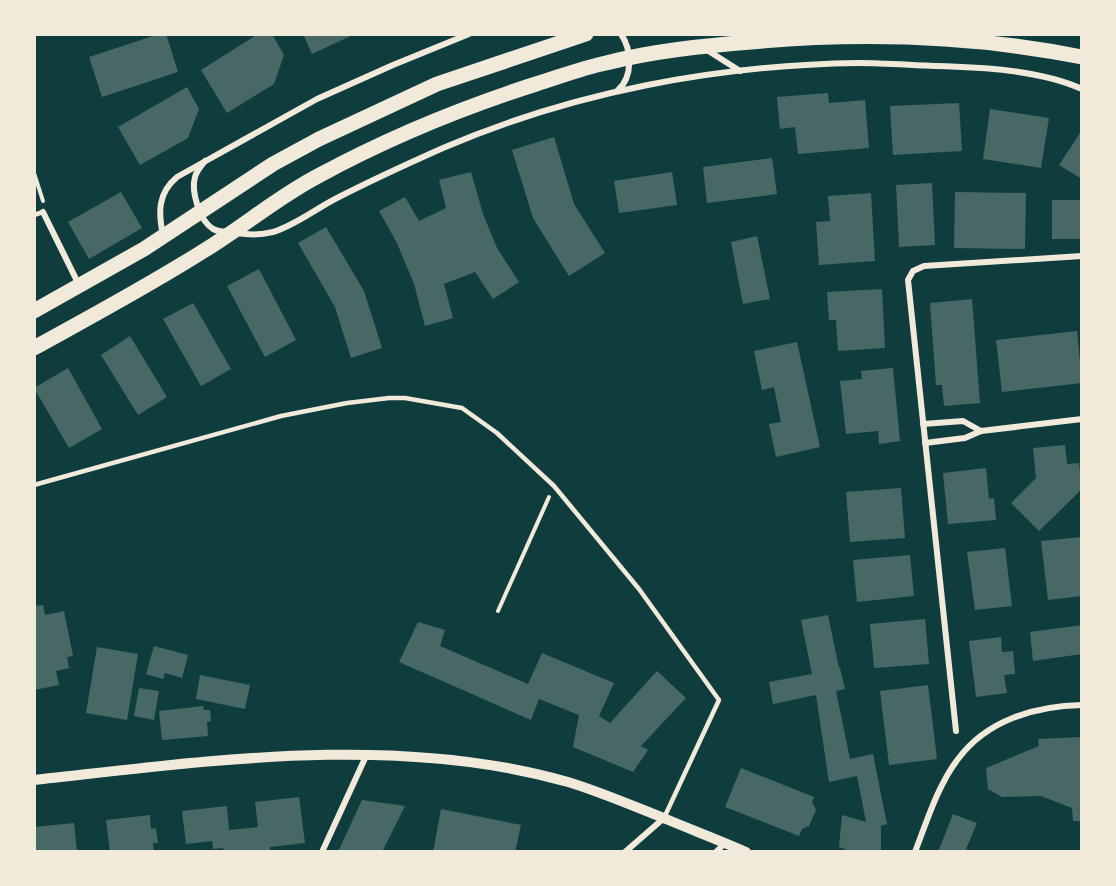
<svg xmlns="http://www.w3.org/2000/svg" width="1116" height="886" font-family="'PT Serif',serif">
	<rect width="100%" height="100%" fill="#0f3d3e"/>
	<!-- building -->
	<g fill="#486865">
		<polygon points="159,34 166,34 178,72 102,97 89,57"/>
		<polygon points="258,34 272,34 284,55 274,84 227,113 201,70"/>
		<polygon points="303,34 355,34 312,54"/>
		<polygon points="187,87 199,109 188,138 140,165 118,127"/>
		<polygon points="828,93 829,103 865,100 869,148 798,154 795,127 780,129 777,97"/>
		<polygon points="959,103 962,151 893,155 890,106"/>
		<polygon points="990,109 1049,118 1041,168 983,159"/>
		<polygon points="1082,130 1082,179 1059,165"/>
		<polygon points="554,137 574,204 605,253 569,276 533,218 512,150"/>
		<polygon points="772,158 777,194 707,203 703,167"/>
		<polygon points="471,172 483,214 497,248 519,282 493,299 475,272 444,284 453,318 425,326 414,284 397,243 379,211 405,197 419,221 446,208 439,180"/>
		<polygon points="672,172 677,205 619,213 614,181"/>
		<polygon points="932,183 935,245 899,247 896,185"/>
		<polygon points="121,192 142,228 89,259 68,222"/>
		<polygon points="955,192 1026,193 1025,249 954,248"/>
		<polygon points="871,193 875,261 819,265 816,222 830,221 828,196"/>
		<rect x="1052" y="200" width="30" height="39"/>
		<polygon points="326,227 364,291 382,348 351,358 335,307 298,243"/>
		<polygon points="757,236 770,299 743,304 731,242"/>
		<polygon points="259,269 296,340 265,357 227,286"/>
		<polygon points="882,289 885,348 838,351 836,320 829,320 827,292"/>
		<polygon points="972,299 980,403 944,406 942,385 936,385 930,303"/>
		<polygon points="193,303 231,369 201,386 163,319"/>
		<polygon points="1077,331 1082,383 1002,392 996,340"/>
		<polygon points="130,336 167,397 138,415 101,355"/>
		<polygon points="797,342 820,447 776,457 769,424 781,422 774,387 762,390 754,351"/>
		<polygon points="68,368 102,429 69,448 34,388"/>
		<polygon points="893,368 900,441 879,444 878,431 846,434 840,381 862,379 861,371"/>
		<polygon points="1065,445 1067,464 1079,463 1082,489 1039,531 1011,503 1036,478 1033,448"/>
		<polygon points="986,468 989,499 994,498 996,520 948,524 943,473"/>
		<polygon points="901,488 905,538 850,542 846,492"/>
		<polygon points="1082,537 1082,596 1048,600 1041,541"/>
		<polygon points="1005,548 1012,606 975,610 967,552"/>
		<polygon points="910,555 914,596 857,602 853,560"/>
		<polygon points="43,605 45,615 64,611 73,656 67,657 69,668 56,671 59,685 34,690 34,606"/>
		<polygon points="828,615 839,668 840,668 845,689 836,691 850,759 873,754 887,824 879,826 881,826 881,852 844,852 845,849 839,847 842,815 866,822 857,776 829,782 816,695 773,704 769,682 812,674 801,620"/>
		<polygon points="925,619 929,664 874,668 870,624"/>
		<polygon points="418,622 445,630 440,646 528,684 542,653 614,683 599,716 610,723 657,671 686,698 641,746 648,750 633,772 573,747 579,715 539,699 531,720 399,662"/>
		<polygon points="1082,625 1082,654 1033,661 1030,632"/>
		<polygon points="1001,637 1002,652 1013,651 1015,674 1004,675 1007,693 976,697 969,641"/>
		<polygon points="154,646 188,655 182,678 165,673 163,679 146,674"/>
		<polygon points="97,647 138,654 127,720 86,713"/>
		<polygon points="200,675 250,685 245,709 196,699"/>
		<polygon points="928,685 937,759 889,765 880,691"/>
		<polygon points="139,688 159,691 154,720 134,716"/>
		<polygon points="203,706 204,710 210,710 211,721 207,722 208,736 162,740 159,711"/>
		<polygon points="1082,737 1082,821 1073,821 1072,808 1041,796 1002,797 988,789 986,768 1039,746 1038,739"/>
		<polygon points="741,768 814,797 812,802 816,810 809,826 802,829 799,836 725,807"/>
		<polygon points="299,797 305,843 270,847 270,852 224,852 223,848 213,849 212,841 186,844 182,811 227,806 229,830 258,827 255,802"/>
		<polygon points="362,800 405,806 382,852 338,852"/>
		<polygon points="441,809 521,825 515,852 433,852"/>
		<polygon points="953,814 977,823 966,849 971,852 938,852"/>
		<polygon points="150,815 151,829 156,828 158,843 153,843 154,852 110,852 106,820"/>
		<polygon points="74,823 77,852 34,852 34,827"/>
	</g>
	<g fill="none" stroke-linecap="round" stroke-linejoin="round">
		<!-- path -->
		<g stroke="#f1e9da" stroke-width="4">
			<polyline points="34,173 43,201"/>
			<polyline points="498,611 549,497"/>
		</g>
		<!-- service -->
		<g stroke="#f1e9da" stroke-width="4.5">
			<polyline points="34,215 43,212"/>
			<polyline points="34,485 281,416 347,403 389,398 405,398 462,408 497,433 554,486 639,589 719,700 664,818"/>
		</g>
		<!-- minor -->
		<g stroke="#f1e9da" stroke-width="6">
			<polyline points="707,50 740,71"/>
			<path d="M618 90C633 77 632 50 621 34"/>
			<path d="M205 161C201 166 197 170 195 177 191 191 199 220 213 229 217 231 222 232 227 232"/>
			<polyline points="43,212 79,285"/>
			<path d="M237 233C249 235 261 235 273 232 294 226 317 208 337 198 372 180 407 164 443 148 573 92 717 65 858 63 883 63 909 65 935 66 980 67 1040 70 1082 89"/>
			<path d="M163 235C158 212 158 193 177 177L317 99 393 65 469 34"/>
			<polyline points="923,424 963,421 981,431"/>
			<polyline points="925,443 965,438 981,431 1082,419"/>
			<polyline points="956,731 908,280 913,271 924,266 1082,256"/>
			<polyline points="322,852 367,754"/>
			<polyline points="625,852 664,818"/>
			<polyline points="716,852 725,843"/>
			<path d="M915 852C927 821 938 785 958 759 987 720 1035 706 1082 705"/>
		</g>
		<!-- tertiary -->
		<path stroke="#f1e9da" stroke-width="10" d="M34 780C209 761 396 733 568 782 601 792 633 806 666 819 692 830 719 840 746 852"/>
		<!-- primary -->
		<g stroke="#f1e9da" stroke-width="15">
			<polyline points="34,311 144,249 273,164 319,139 437,84 586,34"/>
			<path d="M34 348C92 316 150 285 205 250 244 226 278 197 318 176 388 138 461 108 536 84 559 77 582 68 606 63 653 51 702 46 751 42 862 32 972 35 1082 57"/>
		</g>
	</g>
	<!-- border -->
	<rect width="1116" height="886" fill="none" stroke="#f1e9da" stroke-width="72"/>
</svg>
